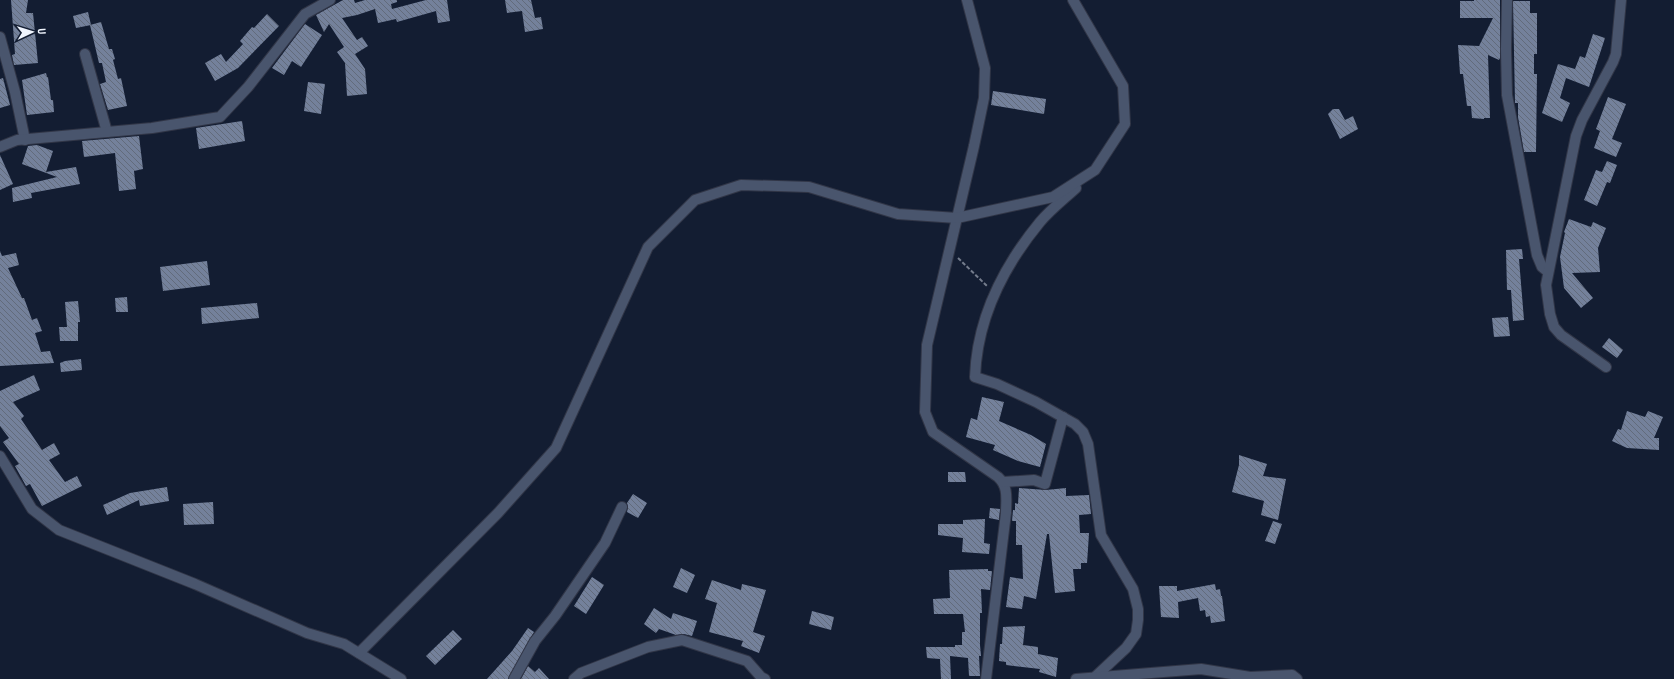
<svg xmlns="http://www.w3.org/2000/svg" width="1674" height="679" font-family="'PT Sans Narrow',sans-serif">
	<defs>
		<pattern id="building-back-hatch" width="6" height="6" patternUnits="userSpaceOnUse"><rect width="6" height="6" fill="#74819b"/><path d="M-1 5l2 2M0 0l6 6M5-1l2 2" fill="none" stroke="#626b7b"/></pattern>
	</defs>
	<rect width="100%" height="100%" fill="#131d32"/>
	<!-- building -->
	<g fill="url(#building-back-hatch)">
		<polygon points="11,0 28,0 26,13 33,13 38,63 14,65 12,55 15,54"/>
		<polygon points="343,0 354,0 355,3 365,0 397,0 397,2 391,4 392,9 426,0 447,0 450,21 438,23 436,11 397,22 396,19 378,23 375,9 357,15 342,18 357,40 362,37 368,46 355,54 365,69 367,94 347,96 345,63 337,52 344,47 329,24 324,32 316,15"/>
		<polygon points="505,0 531,0 535,18 541,17 543,29 525,32 522,11 507,13"/>
		<polygon points="1474,0 1500,0 1500,58 1499,60 1488,55 1490,118 1484,118 1484,119 1472,118 1471,106 1467,106 1463,74 1460,74 1458,45 1479,46 1493,18 1460,18 1460,1 1474,1"/>
		<polygon points="1513,1 1530,1 1530,13 1537,13 1537,54 1534,54 1534,74 1537,74 1536,152 1524,152 1518,117 1518,103 1515,103"/>
		<polygon points="88,12 91,25 76,28 73,16"/>
		<polygon points="267,14 279,26 238,68 215,81 205,63 221,54 226,62 243,44 240,41 252,27 254,28"/>
		<polygon points="101,22 109,49 112,49 115,59 113,60 118,79 121,78 127,106 108,110 100,84 106,82 102,63 99,63 90,25"/>
		<polygon points="305,24 322,35 301,67 292,61 284,75 272,68"/>
		<polygon points="1593,34 1605,38 1589,87 1566,78 1560,98 1570,103 1562,122 1542,113 1558,64 1575,69 1580,56 1585,58"/>
		<polygon points="46,73 47,77 48,77 51,100 53,100 54,112 27,115 22,80"/>
		<polygon points="3,78 10,105 0,108 0,79"/>
		<polygon points="308,82 325,84 321,114 304,111"/>
		<polygon points="993,91 1046,99 1044,114 991,105"/>
		<polygon points="1608,97 1626,104 1612,139 1622,143 1616,157 1594,148 1600,131 1596,129"/>
		<polygon points="1333,109 1339,109 1345,120 1353,116 1358,129 1340,139 1328,114"/>
		<polygon points="242,121 245,141 199,149 196,128"/>
		<polygon points="139,136 143,169 134,171 136,189 119,191 115,153 84,157 82,141"/>
		<polygon points="37,145 53,151 46,172 76,167 80,184 31,193 32,198 13,202 12,188 57,177 22,164 28,146"/>
		<polygon points="0,155 13,184 0,190"/>
		<polygon points="1607,161 1617,165 1610,183 1607,182 1597,206 1584,200 1596,170 1602,172"/>
		<polygon points="1569,219 1591,227 1593,222 1606,228 1598,248 1600,272 1572,273 1593,298 1581,308 1564,288 1560,257 1565,233 1564,232"/>
		<polygon points="1522,249 1523,259 1519,259 1524,320 1513,321 1511,290 1507,290 1506,250"/>
		<polygon points="0,251 2,256 16,253 19,265 8,268 22,298 24,298 32,320 37,318 42,331 35,333 41,352 50,351 54,363 0,366"/>
		<polygon points="207,261 210,285 163,291 160,267"/>
		<polygon points="127,297 128,312 116,312 115,298"/>
		<polygon points="78,301 80,322 78,322 78,341 60,341 59,327 67,327 65,302"/>
		<polygon points="257,303 259,318 202,324 201,308"/>
		<polygon points="1508,317 1510,336 1494,337 1492,318"/>
		<polygon points="1609,338 1623,350 1617,358 1602,347"/>
		<polygon points="81,359 82,370 61,372 60,363 65,361"/>
		<polygon points="34,375 40,390 13,402 24,416 21,419 42,450 54,443 60,454 49,460 65,482 77,476 82,486 42,506 30,484 26,486 15,466 19,464 3,442 9,438 0,426 0,391"/>
		<polygon points="982,397 1004,402 999,421 1031,435 1046,444 1040,467 1018,461 993,450 995,445 966,437 971,418 977,420"/>
		<polygon points="1627,411 1645,417 1648,411 1663,417 1654,438 1659,438 1659,450 1627,448 1612,441 1618,429 1621,430"/>
		<polygon points="1239,455 1267,464 1263,476 1286,479 1278,520 1261,515 1264,501 1232,492 1239,465"/>
		<polygon points="948,472 965,472 966,482 948,482"/>
		<polygon points="167,487 169,501 140,506 139,500 107,515 103,505 130,493"/>
		<polygon points="1019,488 1046,490 1066,488 1066,496 1089,495 1091,514 1079,515 1080,533 1089,533 1088,549 1087,563 1081,563 1081,569 1073,569 1075,591 1055,593 1049,534 1047,534 1036,599 1024,596 1022,609 1006,607 1010,577 1023,579 1022,545 1016,545 1016,521 1012,521 1013,510 1015,510 1015,503 1018,504"/>
		<polygon points="633,494 647,503 638,518 627,512 628,507 627,503"/>
		<polygon points="213,502 214,524 184,525 183,504"/>
		<polygon points="990,508 1000,509 999,520 989,518"/>
		<polygon points="985,519 984,543 990,544 989,554 962,552 963,538 938,535 938,524 963,524 963,520"/>
		<polygon points="1273,521 1282,524 1275,544 1265,541"/>
		<polygon points="681,568 695,575 687,593 673,587"/>
		<polygon points="988,569 988,571 992,571 990,590 981,589 982,613 980,613 980,645 981,656 979,656 980,676 969,676 968,658 950,656 951,679 941,679 940,659 927,658 926,647 955,647 955,645 962,645 962,632 965,632 963,614 934,614 933,599 950,598 949,570"/>
		<polygon points="592,577 604,585 586,614 574,606"/>
		<polygon points="712,580 741,590 742,584 766,590 753,632 765,636 759,653 741,646 743,641 709,632 717,603 705,599"/>
		<polygon points="1215,584 1216,590 1220,589 1221,596 1222,596 1225,621 1211,623 1210,616 1206,617 1205,610 1200,611 1198,598 1178,602 1179,618 1161,617 1159,586 1177,586 1177,591"/>
		<polygon points="654,608 671,619 673,613 697,621 692,636 684,634 676,635 659,629 656,633 644,624"/>
		<polygon points="812,611 834,617 831,630 809,624"/>
		<polygon points="1025,626 1023,645 1038,647 1038,654 1058,658 1056,677 1039,672 1040,669 1006,665 1006,662 999,661 1000,644 1002,644 1003,627"/>
		<polygon points="528,628 534,632 508,679 487,679 512,651"/>
		<polygon points="453,630 462,639 435,665 426,656"/>
		<polygon points="528,666 535,672 539,668 549,679 521,679"/>
	</g>
	<g fill="none" stroke-linecap="round" stroke-linejoin="round">
		<defs>
			<g id="street">
				<path d="M967 0 985 68 984 98 974 146 927 345 925 412 933 432 998 477C1009 487 1006 500 1006 513L986 679"/>
				<polyline points="1507,0 1506,49 1507,95 1537,255 1542,267 1548,272"/>
				<polyline points="0,37 15,92 25,140"/>
				<polyline points="85,54 107,132"/>
				<polyline points="0,147 17,140 152,128 220,117 248,87 305,14 330,0"/>
				<path d="M1076 188C1064 199 1050 210 1040 222 1003 267 977 318 975 377L997 384 1036 402 1075 424 1083 432 1088 444 1101 535 1133 589 1138 609V620L1136 634 1126 648 1094 678"/>
				<polyline points="1606,367 1561,335 1554,327 1550,314 1546,285 1576,136 1582,120 1613,62 1616,54 1621,0"/>
				<polyline points="0,456 32,509 59,530 195,584 307,633 344,644 401,679"/>
				<polyline points="1003,482 1034,480 1045,484 1063,417"/>
				<polyline points="359,653 498,513 556,448 648,247 695,200 741,185 809,187 898,214 957,218 1053,197 1095,170 1125,124 1123,86 1073,0"/>
				<polyline points="514,679 535,641 555,616 605,543 622,507"/>
				<polyline points="574,679 581,673 648,647 682,640 747,661 761,677 765,679"/>
				<polyline points="1076,679 1201,669 1250,677 1292,675 1297,679"/>
			</g>
		</defs>
		<!-- street casing -->
		<use href="#street" stroke="#313647" stroke-width="12"/>
		<!-- path -->
		<polyline stroke="#747c8c" stroke-width="2" stroke-dasharray="4 2" stroke-linecap="butt" points="958,258 987,286"/>
		<!-- street -->
		<use href="#street" stroke="#49556d" stroke-width="10"/>
	</g>
	<!-- north arrow -->
	<g transform="translate(32 32) rotate(86)" stroke="#131d32" stroke-width="3" paint-order="stroke">
	<path d="M0-3L7 15L0 10L-7 15Z" fill="#eff4fd"/>
	<text y="-6" font-size="11" font-weight="bold" text-anchor="middle" fill="#eff4fd">U</text>
	</g>
</svg>
